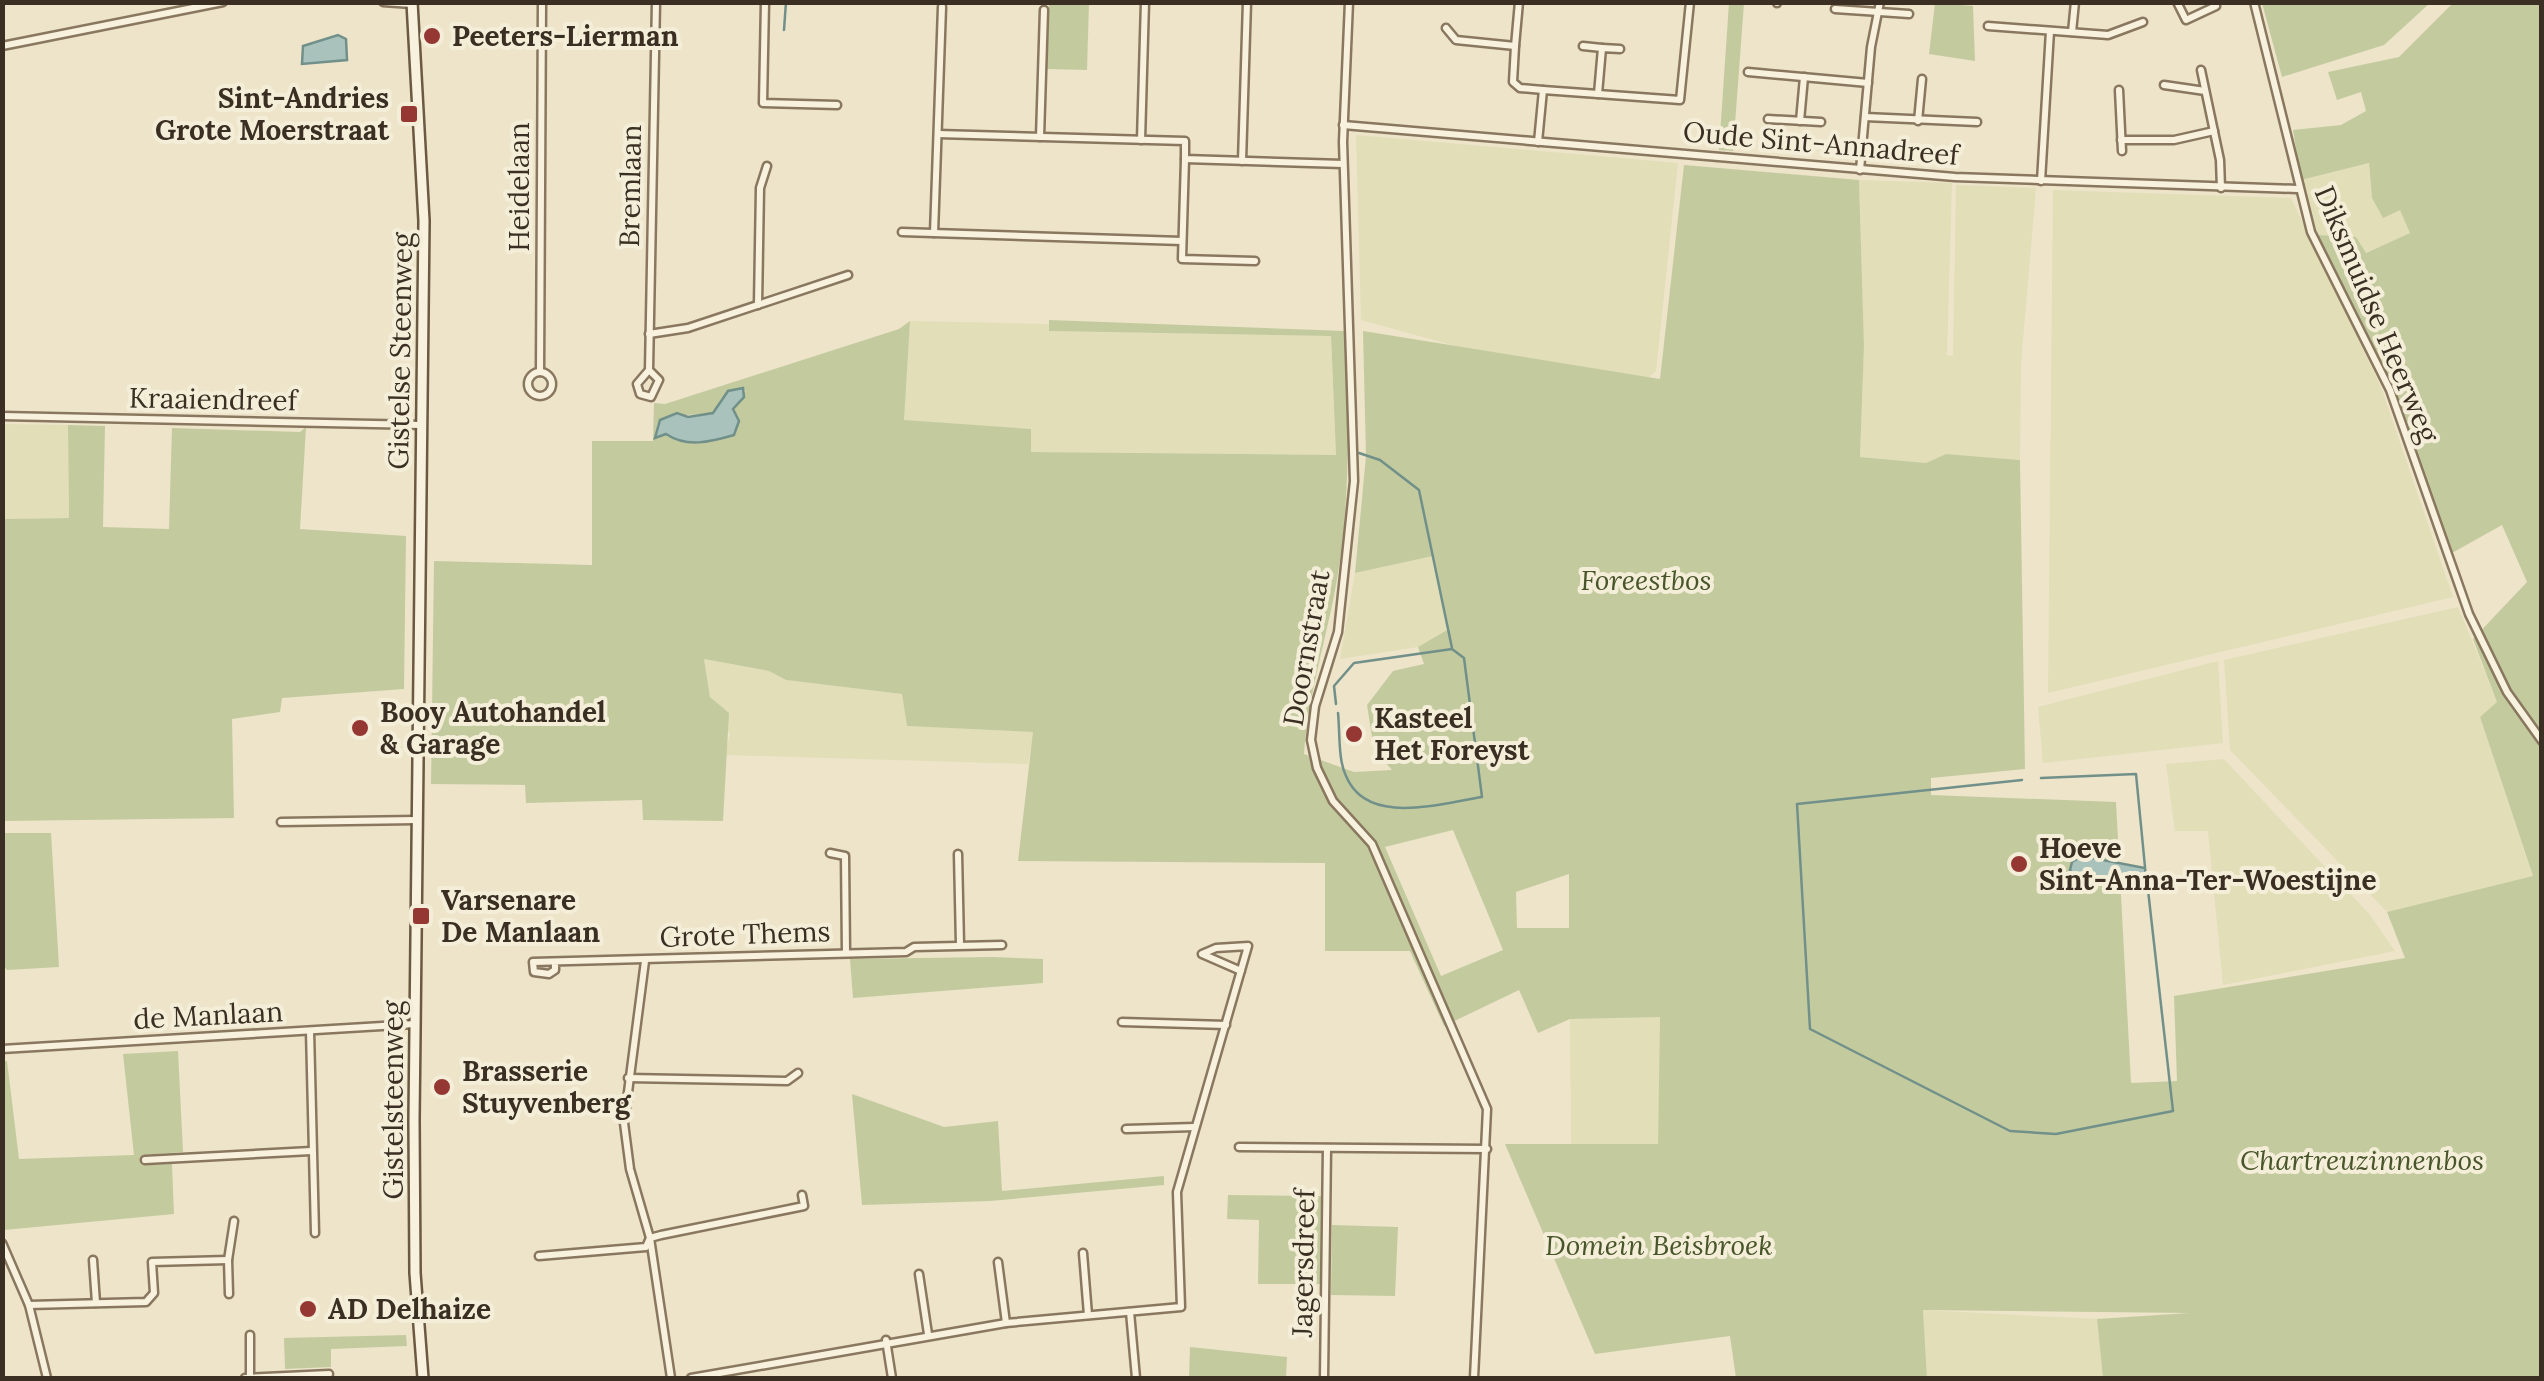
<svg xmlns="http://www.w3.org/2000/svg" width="2544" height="1381" font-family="Lora,serif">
	<rect width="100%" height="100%" fill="#ede4ca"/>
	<!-- farmland -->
	<g fill="#e2deb8">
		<polygon points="1356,135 1678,163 1656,371 1629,394 1361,320"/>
		<polygon points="2369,163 2372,198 2383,217 2400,209 2411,233 2365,253 2356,237 2318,235 2301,180"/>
		<polygon points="1859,180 1952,183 1947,355 1953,356 1956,185 2036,188 2021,364 2020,460 1946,454 1926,463 1860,457 1864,346"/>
		<polygon points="2053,190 2291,198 2381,387 2453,597 2048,693"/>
		<polygon points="910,321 1049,324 1049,331 1331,336 1336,455 1031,452 1031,429 903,421"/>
		<polygon points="3,424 68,425 69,518 3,519"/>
		<polygon points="1433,556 1449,630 1418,647 1340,659 1355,573"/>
		<polygon points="2458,607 2498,703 2480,717 2533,877 2387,912 2230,750 2224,660"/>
		<polygon points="704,659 769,671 786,680 902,694 907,726 1034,732 1028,764 725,755 730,734 710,697"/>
		<polygon points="2218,661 2223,743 2043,763 2038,707"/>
		<polygon points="2224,759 2370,915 2395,951 2223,985 2208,831 2175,831 2166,764"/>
		<polygon points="1661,1016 1658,1145 1571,1144 1570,1019"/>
		<polygon points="1923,1310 2097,1319 2103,1378 1927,1378"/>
	</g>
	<!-- green -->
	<g fill="#c3cb9e" fill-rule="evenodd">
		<polygon points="1049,3 1089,3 1087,70 1047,69"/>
		<polygon points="1729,3 1744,3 1733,151 1719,150"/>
		<polygon points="1935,3 1973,6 1975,61 1929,54"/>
		<polygon points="2262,3 2262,2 2430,3 2384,45 2282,77"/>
		<path d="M2453 3H2541V1378H2103L2097 1319 2189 1313 1923 1310 1927 1378H1736L1730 1336 1595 1354 1505 1144H1658L1660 1017 1570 1019 1538 1033 1519 990 1444 1026 1410 951H1325V863L1018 861 1033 732 907 726 902 694 786 680 769 671 704 659 710 697 729 713 723 821 643 820 642 800 526 803 525 785 431 784 434 561 592 565V441H653L654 403 665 404 899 329 910 321 904 420 1031 429V452L1336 455 1331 336 1049 331V320L1344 331C1349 414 1351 496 1337 579 1327 638 1308 694 1304 754L1354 772 1392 770 1374 750 1367 705 1393 671 1424 664 1418 647 1449 629 1433 556 1355 573 1366 456 1363 331 1660 379 1684 165 1859 180 1864 346 1860 457 1926 463 1946 454 2020 460 2025 769 1931 778V795L2116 802 2131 1083 2177 1081 2174 996 2405 958 2387 912 2533 876 2480 717 2497 702 2473 639 2527 582 2502 525 2452 553 2401 408 2318 235 2356 237 2366 253 2410 233 2400 210 2383 218 2372 198 2369 163 2301 180 2293 130 2341 125 2366 111 2361 92 2337 100 2328 72 2399 57ZM746 390 733 409 739 421C717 449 697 441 666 434L659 438 657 425 674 416 714 413 722 397ZM1453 830 1503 950 1441 976 1385 847ZM1569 874V928H1517L1516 892Z"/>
		<polygon points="68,425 105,426 103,527 169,529 172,428 300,432 306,427 300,529 406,536 404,689 282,698 280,712 232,719 234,818 3,821 3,519 69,518"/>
		<polygon points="3,833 51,833 59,967 7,970 3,965"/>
		<polygon points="993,957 1043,959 1043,983 853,998 850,959"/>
		<polygon points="178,1051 183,1152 142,1155 144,1165 172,1164 174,1214 4,1230 2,1061 7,1061 19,1159 134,1155 123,1054"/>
		<polygon points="852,1094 944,1127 998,1121 1002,1191 1164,1176 1164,1185 990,1201 862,1205"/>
		<polygon points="1228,1195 1321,1196 1320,1284 1258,1284 1259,1220 1227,1219"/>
		<polygon points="1332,1225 1398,1227 1395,1296 1331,1295"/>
		<polygon points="406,1335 407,1346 331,1349 331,1367 285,1369 284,1338"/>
		<polygon points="1190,1347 1287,1357 1286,1378 1189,1378"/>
	</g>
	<!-- water -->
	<g fill="#aac2bc" stroke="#71908a" stroke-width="2.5">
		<polygon points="338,35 346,39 347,60 302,64 303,46"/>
		<path d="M743 388 744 397 733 409 739 421 734 435C710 442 687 448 666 434L655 438 660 420 677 413 688 417 713 413 728 391Z"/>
		<polygon points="2082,856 2145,868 2148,892 2077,879 2070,870 2072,862"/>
	</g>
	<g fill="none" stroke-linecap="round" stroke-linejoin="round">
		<!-- stream -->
		<g stroke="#71908a" stroke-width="2.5">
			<polyline points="784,30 786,2"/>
			<polyline points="1359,453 1380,460 1419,490 1452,648"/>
			<path d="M1336 704 1334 686 1354 663 1452 649 1464 658 1482 797C1441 803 1367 827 1346 776 1338 760 1340 732 1338 713"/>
			<polyline points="2041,778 2136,774 2145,867"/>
			<polyline points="2022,780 1797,804 1810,1029 2010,1131 2056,1134 2173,1111 2148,890"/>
		</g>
		<defs>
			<g id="street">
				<polyline points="383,2 412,4"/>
				<polyline points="765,2 763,103 837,105"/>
				<polyline points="1349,2 1343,142 1354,481 1338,632 1315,706 1311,740 1317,768 1333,801 1372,844 1487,1109 1474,1378"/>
				<polyline points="1777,2 1777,3"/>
				<polyline points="2177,2 2186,20 2216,6"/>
				<polyline points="2254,2 2311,232 2390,390 2469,614 2507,692 2542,741"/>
				<polyline points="1835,9 1909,14"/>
				<polyline points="1988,26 2108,35 2143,22"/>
				<polyline points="1446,28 1456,40 1515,46 1519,2"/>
				<polyline points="2072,32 2075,2"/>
				<polyline points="2,46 223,2"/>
				<polyline points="1515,46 1513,82 1520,88 1543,90 1538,142"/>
				<polyline points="1583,46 1602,48"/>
				<polyline points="1620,49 1602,48 1598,94 1680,100 1690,2"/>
				<polyline points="2201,70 2220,160 2221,188"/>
				<polyline points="1748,72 1868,83"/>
				<polyline points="2164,85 2205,91"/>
				<polyline points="1543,90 1598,94"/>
				<polyline points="2119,90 2122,151"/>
				<polyline points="1865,117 1977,122"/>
				<polyline points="1768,119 1821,122"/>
				<polyline points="1800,121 1804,77"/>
				<polyline points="1918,121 1922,79"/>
				<polyline points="1343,125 1955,177 2297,189"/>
				<polyline points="938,134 1185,141 1185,159 1343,164"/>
				<polyline points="1040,137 1044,10"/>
				<polyline points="1141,140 1145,2"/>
				<polyline points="2121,140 2174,140 2214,131"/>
				<polyline points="1185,159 1182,259 1255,261"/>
				<polyline points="1242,161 1247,2"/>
				<polyline points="1860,170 1871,47 1880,2"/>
				<polyline points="2041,181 2050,31"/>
				<polyline points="902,232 1182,241"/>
				<polyline points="934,233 942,7"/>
				<polyline points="758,305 760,188 767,166"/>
				<polyline points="649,334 688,328 848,275"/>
				<polyline points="649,370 659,380 651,397 640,394 637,384 649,370 656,2"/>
				<polyline points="540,372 542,2"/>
				<circle cx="540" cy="384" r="12"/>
				<polyline points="2,416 422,425"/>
				<polyline points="281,822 416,820"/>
				<polyline points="830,853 845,856 846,953"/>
				<polyline points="958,854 960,945"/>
				<polyline points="645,961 624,1123 630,1169 650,1238 671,1378"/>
				<polyline points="555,962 555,970 549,974 534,972 533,962 906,952 914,947 1002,945"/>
				<polyline points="1122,1022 1226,1025"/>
				<polyline points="310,1031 315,1233"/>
				<polyline points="2,1049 415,1024"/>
				<polyline points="628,1078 787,1081 798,1073"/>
				<polyline points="1126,1129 1195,1127"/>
				<polyline points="1239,1147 1487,1149"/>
				<polyline points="145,1160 311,1151"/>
				<polyline points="2,1243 29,1305 47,1378"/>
				<polyline points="1083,1253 1088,1315"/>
				<polyline points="539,1256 646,1247 650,1238 661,1235 804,1206 802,1195"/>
				<polyline points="93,1260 96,1303"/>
				<polyline points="998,1262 1006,1323"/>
				<polyline points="919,1274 928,1334"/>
				<polyline points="229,1294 228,1260 234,1221"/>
				<polyline points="29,1305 146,1302 154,1293 152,1262 228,1260"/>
				<polyline points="1130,1312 1136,1378"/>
				<polyline points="250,1335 250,1377"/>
				<polyline points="886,1340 892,1378"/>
				<polyline points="245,1378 329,1374"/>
				<polyline points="691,1378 1006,1323 1181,1307 1177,1192 1248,946 1216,948 1202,954 1241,971"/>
				<polyline points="1324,1378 1327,1148"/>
			</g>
			<polyline id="secondary" points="412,2 424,221 414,1120 415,1273 423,1378"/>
		</defs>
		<!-- street casing -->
		<use href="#street" stroke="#89785f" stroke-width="11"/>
		<!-- secondary casing -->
		<use href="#secondary" stroke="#6b5942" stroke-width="14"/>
		<!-- street -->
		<use href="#street" stroke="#f8f1dd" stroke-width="6"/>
		<!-- secondary -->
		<use href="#secondary" stroke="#f8f1dd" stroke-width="9"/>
	</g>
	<!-- markers -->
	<g fill="#953732" stroke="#f4eed9" stroke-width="4">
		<circle cx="432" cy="36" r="10"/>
		<rect x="399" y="104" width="20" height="20" rx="5"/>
		<circle cx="360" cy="728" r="10"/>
		<circle cx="1354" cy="734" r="10"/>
		<circle cx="2019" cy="864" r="10"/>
		<rect x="411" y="906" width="20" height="20" rx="5"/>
		<circle cx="442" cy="1087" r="10"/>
		<circle cx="308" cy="1309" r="10"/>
	</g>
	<g text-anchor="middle" stroke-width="8" stroke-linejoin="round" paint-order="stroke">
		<!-- poi labels -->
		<g font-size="28" font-weight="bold" fill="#3a2f22" stroke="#f4eed9" text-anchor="start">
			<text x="452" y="46">Peeters-Lierman</text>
			<text x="389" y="108" text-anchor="end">Sint-Andries<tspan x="389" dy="32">Grote Moerstraat</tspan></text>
			<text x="380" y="722">Booy Autohandel<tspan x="380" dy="32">&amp; Garage</tspan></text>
			<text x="1374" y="728">Kasteel<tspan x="1374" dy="32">Het Foreyst</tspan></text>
			<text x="2039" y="858">Hoeve<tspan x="2039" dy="32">Sint-Anna-Ter-Woestijne</tspan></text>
			<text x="441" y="910">Varsenare<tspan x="441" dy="32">De Manlaan</tspan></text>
			<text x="462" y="1081">Brasserie<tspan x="462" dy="32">Stuyvenberg</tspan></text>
			<text x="328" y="1319">AD Delhaize</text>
		</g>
		<!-- street labels -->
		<g font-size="28" fill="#3a2f22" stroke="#f4eed9">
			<text transform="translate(1821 143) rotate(5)" y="10">Oude Sint-Annadreef</text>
			<text transform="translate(630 186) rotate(-89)" y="10">Bremlaan</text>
			<text transform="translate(519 187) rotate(-90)" y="10">Heidelaan</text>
			<text transform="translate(2377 314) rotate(67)" y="10">Diksmuidse Heerweg</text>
			<text transform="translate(400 351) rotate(-89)" y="10">Gistelse Steenweg</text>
			<text transform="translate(213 399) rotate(1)" y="10">Kraaiendreef</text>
			<text transform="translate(1306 648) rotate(-80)" y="10">Doornstraat</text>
			<text transform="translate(745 934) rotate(-2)" y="10">Grote Thems</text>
			<text transform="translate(208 1015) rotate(-3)" y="10">de Manlaan</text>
			<text transform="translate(393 1100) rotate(-90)" y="10">Gistelsteenweg</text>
			<text transform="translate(1303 1263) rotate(-89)" y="10">Jagersdreef</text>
		</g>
		<!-- park labels -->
		<g font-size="28" font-style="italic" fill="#48552a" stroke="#f4eed9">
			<text x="1646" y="590">Foreestbos</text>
			<text x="2362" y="1170">Chartreuzinnenbos</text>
			<text x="1659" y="1255">Domein Beisbroek</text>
		</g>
	</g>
	<!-- border -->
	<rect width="2544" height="1381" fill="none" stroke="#3a2f22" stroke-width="10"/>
</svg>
